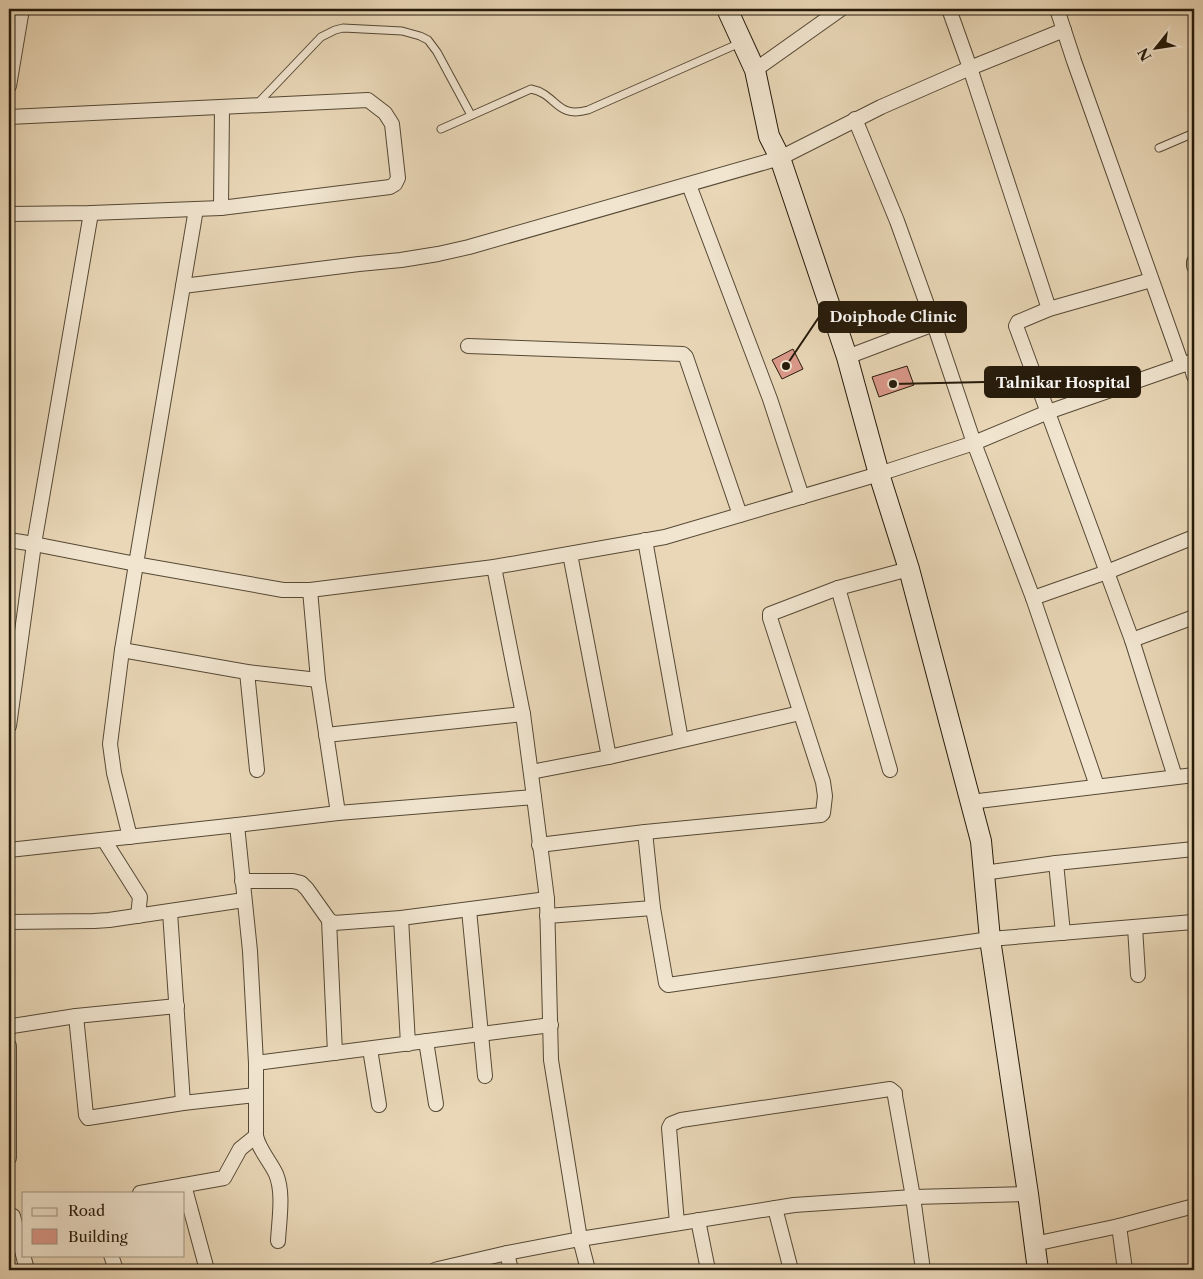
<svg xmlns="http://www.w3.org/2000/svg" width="1203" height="1279" font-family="'Libre Caslon Text',serif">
	<rect width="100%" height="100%" fill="#e9d7b7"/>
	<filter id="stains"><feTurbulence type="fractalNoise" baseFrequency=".004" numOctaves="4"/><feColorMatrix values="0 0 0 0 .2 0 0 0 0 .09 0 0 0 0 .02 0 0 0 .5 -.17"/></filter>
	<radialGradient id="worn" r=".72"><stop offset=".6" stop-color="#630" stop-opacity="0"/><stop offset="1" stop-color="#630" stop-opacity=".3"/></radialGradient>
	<!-- building -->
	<g fill="#dc998b" stroke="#251a0a">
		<polygon points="793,349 803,369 782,379 772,360"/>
		<polygon points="907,366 914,385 879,397 872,377"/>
	</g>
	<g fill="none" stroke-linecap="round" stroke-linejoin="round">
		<defs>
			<g id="lane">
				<polyline points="258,103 321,37 335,30 343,28 402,31 420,36 428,40 437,52 471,115"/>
				<path d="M441 129 531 89C557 94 556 119 588 110L740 43"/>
				<polyline points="1159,148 1194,133"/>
			</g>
			<g id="street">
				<polyline points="949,9 970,68 1049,309"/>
				<polyline points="1057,9 1074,61 1182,365"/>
				<polyline points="755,70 841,9"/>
				<polyline points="9,86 22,9"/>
				<polyline points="9,117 368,100 385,113 392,124 398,178 395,184 390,187 221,208 91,213 9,214"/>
				<polyline points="855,119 897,221 934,324 974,443 1033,598 1097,786"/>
				<polyline points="689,185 770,399 802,497"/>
				<polyline points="221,208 222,107"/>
				<polyline points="1194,262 1194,266"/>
				<polyline points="1151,280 1049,309 1018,322 1016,326 1132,640 1175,777"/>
				<polyline points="183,286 359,264 401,260 438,254 469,247 780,158 881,107 970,68 1064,30"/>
				<polyline points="468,346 683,354 686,357 740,515"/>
				<polyline points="847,357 934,324"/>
				<polyline points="1190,362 1194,376"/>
				<polyline points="9,540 34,544 136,564 283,590 310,590 494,567"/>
				<polyline points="645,540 681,740"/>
				<polyline points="570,554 609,757"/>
				<polyline points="838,588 890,770"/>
				<polyline points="310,590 318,680 338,813"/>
				<polyline points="1033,598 1107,572 1194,537"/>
				<polyline points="1132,640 1194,617"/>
				<polyline points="122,650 247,672 318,680"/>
				<polyline points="247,672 257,770"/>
				<polyline points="9,726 34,544 91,213"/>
				<polyline points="326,735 523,714"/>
				<polyline points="531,772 609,757 800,713"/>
				<polyline points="534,797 523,714 494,567 665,537 879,474 974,443 1048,412 1194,361"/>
				<polyline points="970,802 1194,775"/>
				<path d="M237 825 250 951 256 1063V1136C259 1150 270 1161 276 1174 284 1193 279 1220 278 1241"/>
				<polyline points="645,832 653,908 666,983 668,985 990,939 1193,922"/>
				<polyline points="130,837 114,773 110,744 122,650 136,564 196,209"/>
				<polyline points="104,840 140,897 138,916"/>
				<polyline points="539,845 645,832 821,815 823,813 825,796 823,782 770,618 770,614 838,588 909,569"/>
				<polyline points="9,850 237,825 338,813 534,797 547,899 551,1060 580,1239 794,1205 913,1197 1028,1194"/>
				<polyline points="1056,863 1063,933"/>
				<polyline points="983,873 1056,863 1194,849"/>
				<polyline points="242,881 293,881 301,883 307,889 329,920 334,923 401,918 547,899"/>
				<polyline points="469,910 485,1076"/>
				<polyline points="170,912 183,1103"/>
				<polyline points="547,916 653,908"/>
				<polyline points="401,918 408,1044"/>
				<polyline points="329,920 335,1053"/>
				<polyline points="9,922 94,921 109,920 244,900"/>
				<polyline points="1135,927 1138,975"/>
				<polyline points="76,1016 86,1115 88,1118 183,1103 256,1095"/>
				<polyline points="9,1029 12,1026 76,1016 177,1006"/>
				<polyline points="426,1041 436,1104"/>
				<polyline points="9,1046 9,1158"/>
				<polyline points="370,1049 379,1105"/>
				<polyline points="256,1063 551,1025"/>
				<polyline points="184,1185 207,1270"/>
				<polyline points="140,1193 224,1178 240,1149 256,1136"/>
				<polyline points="775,1208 791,1270"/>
				<polyline points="13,1216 27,1270"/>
				<polyline points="698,1220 708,1270"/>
				<polyline points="677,1223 669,1128 671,1124 681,1120 890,1089 895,1093 895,1096 913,1197 923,1270"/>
				<polyline points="1119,1226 1125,1270"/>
				<polyline points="1034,1244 1119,1226 1194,1206"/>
				<polyline points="507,1253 511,1270"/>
				<polyline points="111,1255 116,1270"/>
				<polyline points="435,1270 438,1269 507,1253 580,1239 588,1270"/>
			</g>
			<polyline id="secondary" points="727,9 755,70 769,136 780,158 847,357 879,474 909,569 981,841 990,939 1028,1194 1038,1270"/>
		</defs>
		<!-- lane casing -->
		<use href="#lane" stroke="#564935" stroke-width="9"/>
		<!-- street casing -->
		<use href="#street" stroke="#564935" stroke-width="16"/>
		<!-- secondary casing -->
		<use href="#secondary" stroke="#251a0a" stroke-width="22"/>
		<!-- lane -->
		<use href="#lane" stroke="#f1e5d0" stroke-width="7"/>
		<!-- street -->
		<use href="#street" stroke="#f1e5d0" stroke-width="14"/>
		<!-- secondary -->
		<use href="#secondary" stroke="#f1e5d0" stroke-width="20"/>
	</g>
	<!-- callouts -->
	<path fill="none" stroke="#251a0a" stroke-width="2" d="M786 366L819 317M893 384L985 382"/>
	<g fill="#251a0a" stroke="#f1e5d0" stroke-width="2">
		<circle cx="786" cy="366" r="5"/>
		<circle cx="893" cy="384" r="5"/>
	</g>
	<g fill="#251a0a" stroke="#251a0a" stroke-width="2">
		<rect x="819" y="302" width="147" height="30" rx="5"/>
		<rect x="985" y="367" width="155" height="30" rx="5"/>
	</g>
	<g font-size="15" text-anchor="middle" font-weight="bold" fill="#fff">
		<text x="893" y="322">Doiphode Clinic</text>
		<text x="1063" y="388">Talnikar Hospital</text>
	</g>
	<!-- margin -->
	<rect width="1203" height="1279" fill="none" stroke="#e9d7b7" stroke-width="30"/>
	<rect x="10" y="10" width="1183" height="1259" fill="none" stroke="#251a0a" stroke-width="2.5"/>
	<rect x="15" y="15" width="1173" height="1249" fill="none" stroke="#251a0a"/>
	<!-- legend -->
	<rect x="22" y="1192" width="162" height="65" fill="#f1e5d0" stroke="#9f9481"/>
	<rect x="32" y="1208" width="25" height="8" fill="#f1e5d0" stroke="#9f9481"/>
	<text x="68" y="1216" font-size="15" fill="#251a0a">Road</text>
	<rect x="32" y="1229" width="25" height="15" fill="#dc998b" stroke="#9f9481"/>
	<text x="68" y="1242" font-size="15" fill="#251a0a">Building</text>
	<!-- north arrow -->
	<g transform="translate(1156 48) rotate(240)" stroke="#f1e5d0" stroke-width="4" paint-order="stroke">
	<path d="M0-4L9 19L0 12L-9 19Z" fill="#251a0a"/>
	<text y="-8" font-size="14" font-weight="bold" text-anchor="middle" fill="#251a0a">N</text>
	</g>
	<rect width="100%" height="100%" filter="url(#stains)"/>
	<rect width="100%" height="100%" fill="url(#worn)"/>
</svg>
